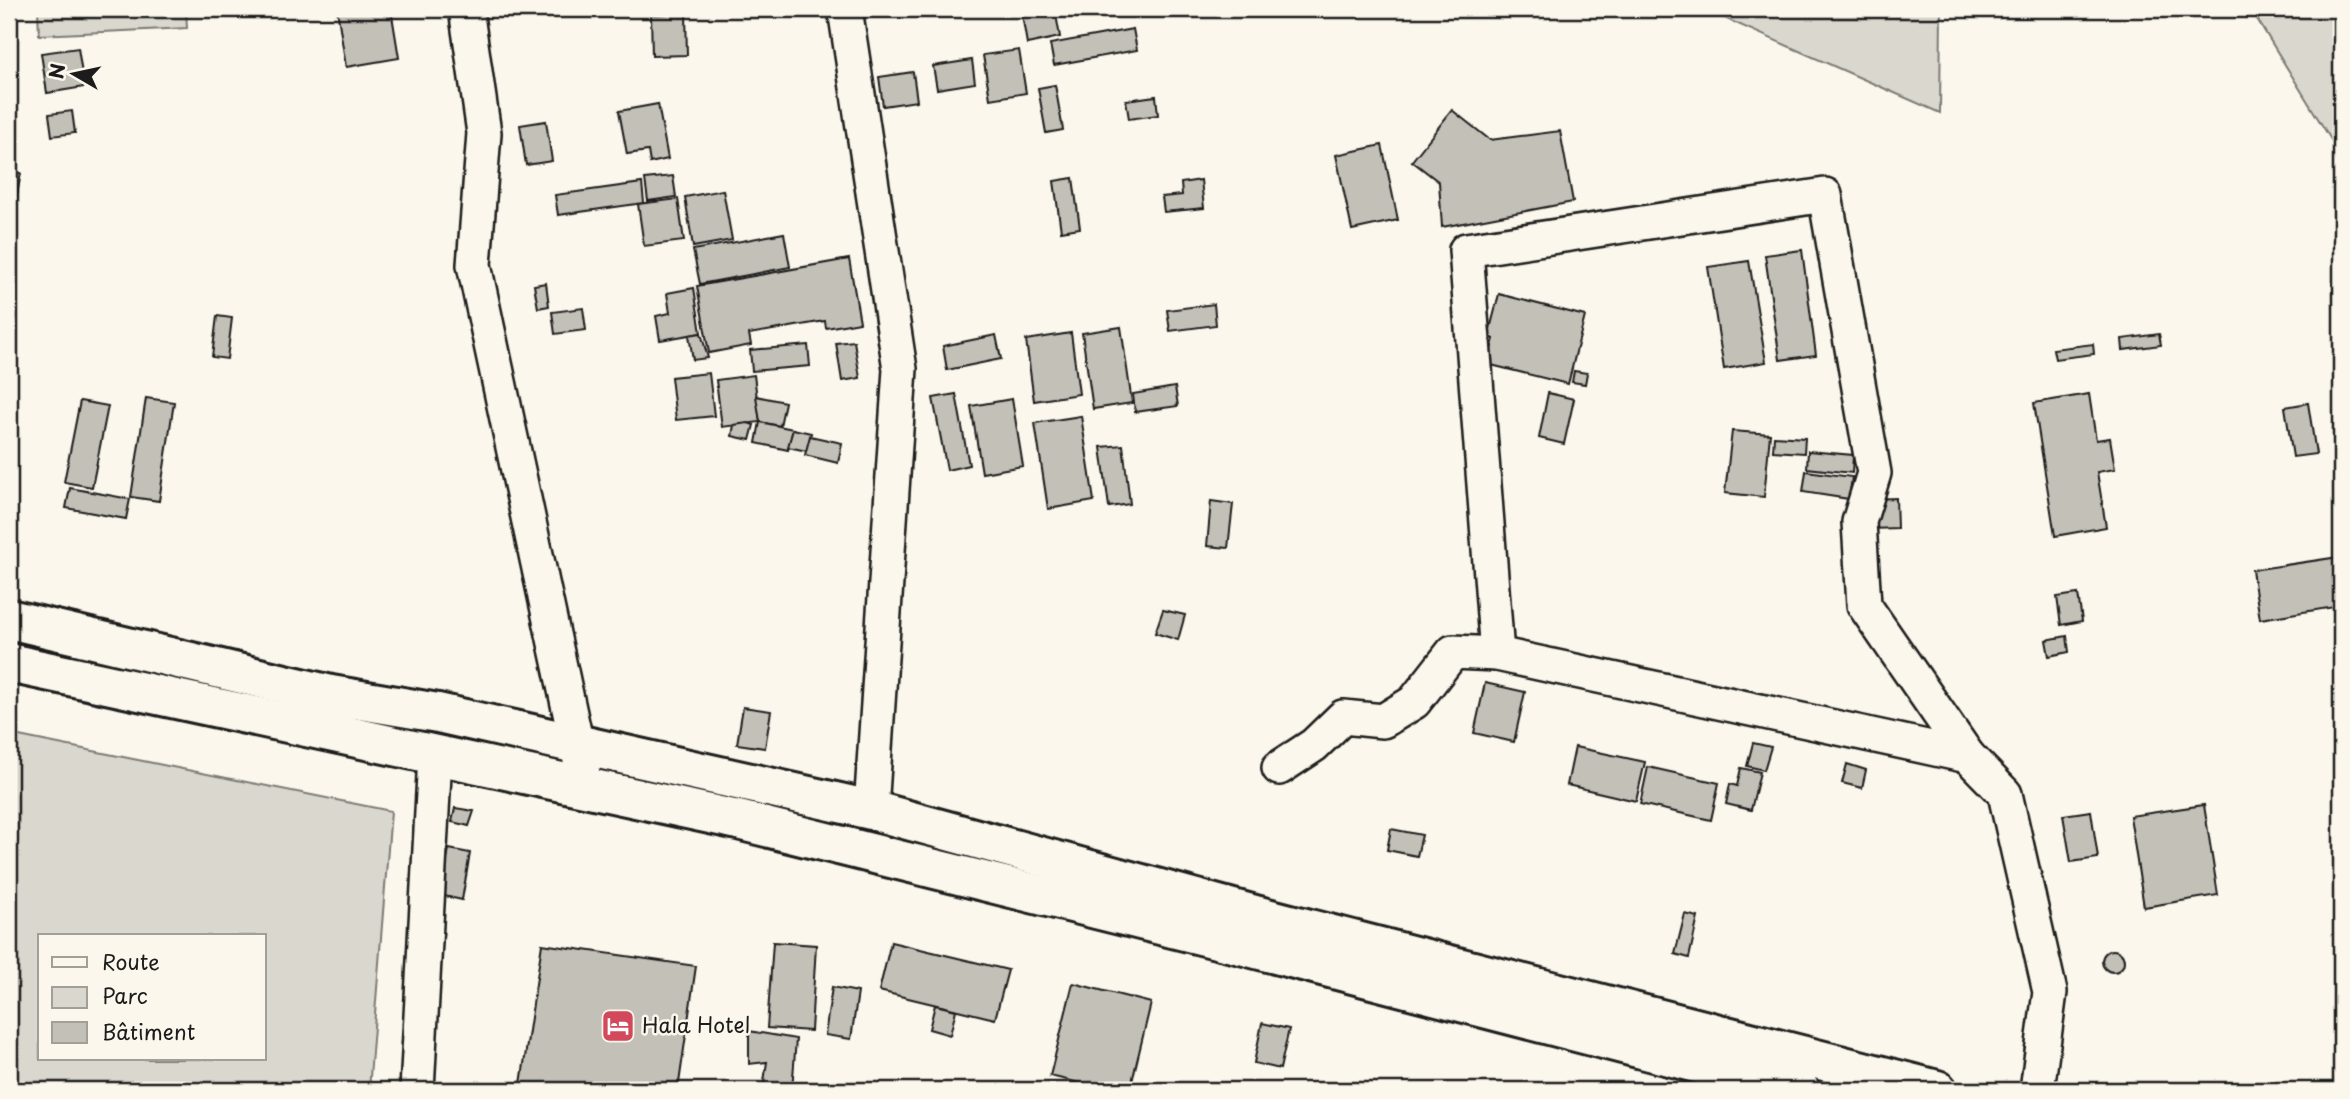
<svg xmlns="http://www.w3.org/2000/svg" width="2350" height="1099" font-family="'Playpen Sans',sans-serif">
	<rect width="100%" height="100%" fill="#fbf7ec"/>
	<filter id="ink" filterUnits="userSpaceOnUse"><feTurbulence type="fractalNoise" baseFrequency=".0143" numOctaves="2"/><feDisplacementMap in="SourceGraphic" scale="14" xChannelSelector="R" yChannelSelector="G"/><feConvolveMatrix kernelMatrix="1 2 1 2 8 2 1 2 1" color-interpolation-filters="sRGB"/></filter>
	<g filter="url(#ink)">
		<!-- green -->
		<g fill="#dad7ce" stroke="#7b7a75" stroke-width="2" fill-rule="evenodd">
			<polygon points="38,9 186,9 187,28 39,35"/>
			<polygon points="1704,9 1941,9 1940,113"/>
			<polygon points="2251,9 2341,9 2341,156"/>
			<path d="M9 734 391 811 369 1090H9ZM40 936H264V1059H40Z"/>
		</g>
		<!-- building -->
		<g fill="#c3c0b8" stroke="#1c1c1c" stroke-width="2">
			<polygon points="337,9 391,9 399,58 346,67"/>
			<polygon points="1021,9 1055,9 1060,37 1027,44"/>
			<polygon points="686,13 687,55 652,56 651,15"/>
			<polygon points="1133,29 1137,50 1054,65 1050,44"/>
			<polygon points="78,48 84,87 47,93 41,53"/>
			<polygon points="1019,50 1026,93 990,99 983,55"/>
			<polygon points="972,60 975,83 937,89 933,66"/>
			<polygon points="913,72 917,101 883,106 879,77"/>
			<polygon points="1055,85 1063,130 1046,133 1038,88"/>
			<polygon points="1156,96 1158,115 1129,119 1126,100"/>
			<polygon points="658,104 668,159 650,163 648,151 627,154 619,111"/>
			<polygon points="1452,110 1490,140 1560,131 1573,202 1442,227 1439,182 1412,161"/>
			<polygon points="72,111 75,133 52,136 49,114"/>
			<polygon points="546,121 552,161 526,165 520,125"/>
			<polygon points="1382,145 1398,220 1352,230 1336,155"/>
			<polygon points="9,171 21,173 14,211 9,210"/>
			<polygon points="673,176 676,197 648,201 645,179"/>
			<polygon points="1073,178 1080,228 1061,231 1054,181"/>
			<polygon points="1201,180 1204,208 1164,212 1162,197 1182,195 1181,183"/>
			<polygon points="642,183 644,203 558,215 555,195"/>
			<polygon points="723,190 732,240 693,247 685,197"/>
			<polygon points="678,199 684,241 644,246 638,204"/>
			<polygon points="784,233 790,267 700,284 693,250"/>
			<polygon points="1802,250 1816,355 1780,360 1765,255"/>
			<polygon points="849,259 860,322 826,328 825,321 749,334 751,345 709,353 697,286"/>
			<polygon points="1749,261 1766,362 1724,369 1708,267"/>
			<polygon points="546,283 549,306 538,308 534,285"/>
			<polygon points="694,288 701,333 660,340 656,316 670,313 667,293"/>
			<polygon points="1499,294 1585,316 1568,384 1487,364 1494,339 1488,337"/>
			<polygon points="1214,304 1216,325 1170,331 1167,310"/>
			<polygon points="583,308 586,330 555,334 552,312"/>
			<polygon points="217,316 232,318 227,359 212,357"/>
			<polygon points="1121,327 1132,403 1093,409 1082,333"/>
			<polygon points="701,333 708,358 693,360 689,335"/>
			<polygon points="1071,333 1079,394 1034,401 1026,340"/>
			<polygon points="2159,334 2161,345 2123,350 2122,339"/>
			<polygon points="996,335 1001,359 947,370 943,346"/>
			<polygon points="854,341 860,378 842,381 836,343"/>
			<polygon points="2093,344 2094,354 2055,359 2053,349"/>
			<polygon points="808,345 810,366 752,371 750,350"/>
			<polygon points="1574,371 1587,373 1585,384 1572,382"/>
			<polygon points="709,373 714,416 676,420 671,377"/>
			<polygon points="754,375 760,422 722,427 716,380"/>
			<polygon points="1175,387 1178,406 1135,412 1133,394"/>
			<polygon points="1548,393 1574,399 1564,444 1539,438"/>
			<polygon points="956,394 969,465 947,470 933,398"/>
			<polygon points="2089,394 2096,440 2110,438 2115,469 2097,472 2106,527 2055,536 2034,403"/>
			<polygon points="756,396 785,402 780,426 760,422"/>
			<polygon points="146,398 174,402 159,501 131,497"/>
			<polygon points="1012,399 1023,466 982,473 971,406"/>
			<polygon points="80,401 108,406 92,487 64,482"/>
			<polygon points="2308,403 2316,454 2293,457 2285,407"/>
			<polygon points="1081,416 1094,501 1048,509 1035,423"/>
			<polygon points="760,422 793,429 788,450 756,443"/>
			<polygon points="748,423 754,425 750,440 732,436 734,425"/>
			<polygon points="793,429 811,433 807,451 788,447"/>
			<polygon points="1732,431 1770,434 1764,497 1725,493"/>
			<polygon points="810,436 842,443 838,463 805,455"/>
			<polygon points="1774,436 1805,438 1804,453 1773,451"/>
			<polygon points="1123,445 1130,504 1109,507 1101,447"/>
			<polygon points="1808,451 1853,455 1852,473 1807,468"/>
			<polygon points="1806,471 1852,477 1849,499 1803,492"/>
			<polygon points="70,488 130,499 126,519 66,508"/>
			<polygon points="1896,498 1897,528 1871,529 1871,499"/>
			<polygon points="1211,501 1233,504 1228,548 1207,546"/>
			<polygon points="2339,557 2341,606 2260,619 2252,570"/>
			<polygon points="2078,594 2082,621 2061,625 2057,597"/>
			<polygon points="1163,610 1185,615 1178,640 1155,633"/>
			<polygon points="2067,636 2069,652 2049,656 2046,640"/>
			<polygon points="1485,683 1525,692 1514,742 1474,733"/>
			<polygon points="743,707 771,711 765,748 737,744"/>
			<polygon points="1753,743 1771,747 1764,770 1747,766"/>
			<polygon points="1575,747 1645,762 1636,801 1567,785"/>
			<polygon points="1847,764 1866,770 1862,788 1842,783"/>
			<polygon points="1648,767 1719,783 1711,820 1640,804"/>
			<polygon points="1741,768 1760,772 1751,810 1726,804 1730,784 1737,786"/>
			<polygon points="2204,805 2218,895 2144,907 2130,816"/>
			<polygon points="455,808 474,811 469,826 452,822"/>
			<polygon points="2091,811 2098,858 2071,862 2063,815"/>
			<polygon points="1391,829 1422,835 1417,856 1387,850"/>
			<polygon points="449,849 470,853 462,900 440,895"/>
			<polygon points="1685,914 1698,917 1689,958 1675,954"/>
			<polygon points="773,942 816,945 811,1031 767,1028"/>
			<polygon points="891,942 1008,970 995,1019 879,991"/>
			<polygon points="542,944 696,966 678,1090 564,1090 521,1084"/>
			<circle cx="2113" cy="961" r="11"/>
			<polygon points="1073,983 1151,1003 1130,1090 1109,1090 1050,1076"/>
			<polygon points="832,987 858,992 851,1039 825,1035"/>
			<polygon points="935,1005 956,1010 950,1035 929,1029"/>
			<polygon points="1262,1023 1289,1029 1280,1069 1254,1063"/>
			<polygon points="749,1031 796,1039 792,1090 763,1088 767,1062 749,1064"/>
			<polygon points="475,1086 498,1088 498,1090 474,1090"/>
		</g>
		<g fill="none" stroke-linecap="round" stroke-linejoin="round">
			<defs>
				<g id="street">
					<polyline points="466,9 484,133 474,265 586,788"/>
					<polyline points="845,9 900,369 871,810"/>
					<polyline points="1497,654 1466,250 1825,195 1874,473 1859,522 1864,605 1968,756"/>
					<polyline points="1279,768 1314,745 1343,717 1383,721 1414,702 1453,652 1497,654 1968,756 2005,794 2050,992 2037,1090"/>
					<polyline points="417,1090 435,756"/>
				</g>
				<g id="primary">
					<polyline points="9,619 331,695 438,713 871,810 1255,915 1937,1090"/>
					<polyline points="9,663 738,820 1245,946 1800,1090"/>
				</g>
			</defs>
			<!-- street casing -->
			<use href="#street" stroke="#1c1c1c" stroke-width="38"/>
			<!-- primary casing -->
			<use href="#primary" stroke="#1c1c1c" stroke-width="44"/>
			<!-- street -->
			<use href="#street" stroke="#fbf7ec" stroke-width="33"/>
			<!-- primary -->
			<use href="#primary" stroke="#fbf7ec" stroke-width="38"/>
		</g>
	</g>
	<!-- icons -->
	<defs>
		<symbol id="hotel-square" viewBox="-11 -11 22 22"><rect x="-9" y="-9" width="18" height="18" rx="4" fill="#d1495b" stroke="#fbf7ec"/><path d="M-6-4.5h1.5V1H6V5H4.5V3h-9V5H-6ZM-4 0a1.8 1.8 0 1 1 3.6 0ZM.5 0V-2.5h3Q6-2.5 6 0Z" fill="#fff"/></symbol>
	</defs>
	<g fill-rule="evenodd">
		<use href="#hotel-square" x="599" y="1007" width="38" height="38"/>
	</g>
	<g text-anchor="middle" stroke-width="5" stroke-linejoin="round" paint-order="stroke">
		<!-- poi labels -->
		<g font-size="21" fill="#1c1c1c" stroke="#fbf7ec" text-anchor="start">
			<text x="642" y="1033">Hala Hotel</text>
		</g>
	</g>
	<!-- margin -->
	<rect width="2350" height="1099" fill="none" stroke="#fbf7ec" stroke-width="35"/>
	<rect x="18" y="18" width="2315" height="1064" fill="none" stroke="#1c1c1c" stroke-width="2.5" filter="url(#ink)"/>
	<!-- legend -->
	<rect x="38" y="934" width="228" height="126" fill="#fbf7ec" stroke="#a29f99" stroke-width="2"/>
	<rect x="52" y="957" width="35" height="10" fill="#fbf7ec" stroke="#a29f99" stroke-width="2"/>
	<text x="102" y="970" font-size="21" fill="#1c1c1c">Route</text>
	<rect x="52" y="987" width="35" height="21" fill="#dad7ce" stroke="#a29f99" stroke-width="2"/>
	<text x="102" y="1004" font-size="21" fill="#1c1c1c">Parc</text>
	<rect x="52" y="1022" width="35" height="21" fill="#c3c0b8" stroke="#a29f99" stroke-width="2"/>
	<text x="102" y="1040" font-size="21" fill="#1c1c1c">Bâtiment</text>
	<!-- north arrow -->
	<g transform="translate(74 74) rotate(279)" stroke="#fbf7ec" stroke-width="5" paint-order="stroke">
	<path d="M0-5L12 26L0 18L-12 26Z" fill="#1c1c1c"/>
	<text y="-10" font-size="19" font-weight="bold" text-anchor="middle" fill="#1c1c1c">N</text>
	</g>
</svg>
